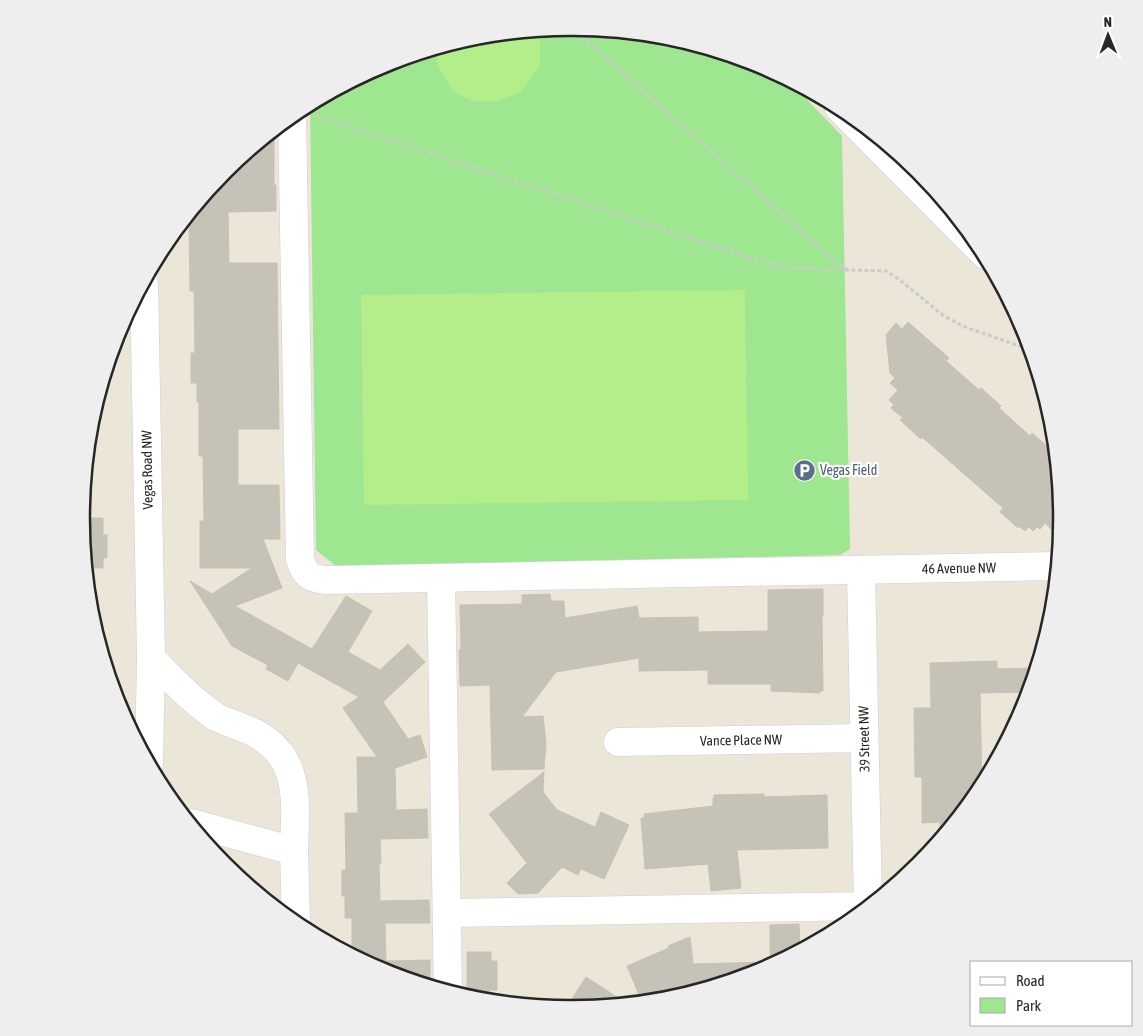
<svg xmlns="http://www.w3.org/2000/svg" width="1143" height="1036" font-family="'Asap Condensed',sans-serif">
	<rect width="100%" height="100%" fill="#ebe6d7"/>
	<!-- green -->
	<polygon fill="#9ee690" points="572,28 667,37 759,65 788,80 842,136 850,549 840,555 336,566 316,550 310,104 384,65 476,37"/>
	<!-- pitch -->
	<g fill="#b3ee8a">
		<polygon points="540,31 540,66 520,93 496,101 472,101 453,91 438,67 435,49 476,37"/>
		<polygon points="745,290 748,500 364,505 361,295"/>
	</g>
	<!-- building -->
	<g fill="#c6c2b7" stroke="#c6c2b1">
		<polygon points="274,130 274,185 276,185 276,211 228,212 229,263 277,263 279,429 238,429 238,485 279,485 280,539 263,539 282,588 235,606 312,649 346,596 372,611 348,652 380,670 408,644 425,662 383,702 408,739 420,735 427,757 395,768 396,810 427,809 428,838 380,839 381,863 379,863 380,901 429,900 430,923 385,923 386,961 430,960 430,985 384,971 352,954 352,918 345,918 345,896 342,896 342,870 346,870 345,813 358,813 357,757 377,757 343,708 359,697 298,663 288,681 266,669 268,665 232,646 190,581 212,594 252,568 200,568 200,521 204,521 203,456 199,456 199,402 197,402 197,383 191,383 191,353 195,353 194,291 190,291 189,215 225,171"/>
		<polygon points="908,322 949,358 946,361 979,390 981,388 1001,406 999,408 1030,436 1032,433 1056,454 1062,518 1052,530 1045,523 1040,529 1037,527 1033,531 1029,527 1025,531 1019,526 1018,528 1000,512 1003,508 922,437 921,439 900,420 903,418 891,408 894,405 889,400 898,390 890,383 895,378 890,373 886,335 896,323 902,329"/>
		<polygon points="81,518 103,518 103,535 107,535 107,558 103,558 103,568 86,568"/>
		<polygon points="823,589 823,616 822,616 823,691 820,691 820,693 771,691 771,684 708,684 708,670 639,671 639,658 556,672 522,717 543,716 546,743 544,769 492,770 490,685 460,686 459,650 461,650 460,605 522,604 522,595 550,594 551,601 564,601 565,618 637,606 639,618 698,617 698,632 768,631 768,590"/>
		<polygon points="997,661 997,669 1036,668 1029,692 980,693 982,786 979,791 940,838 940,822 922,823 922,777 915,777 914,708 931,708 930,663"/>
		<polygon points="544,772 543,792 557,810 595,827 601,812 629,825 604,879 581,869 578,875 562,867 538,893 518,894 507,883 527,863 489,814"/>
		<polygon points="764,794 764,797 827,795 828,848 737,850 741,888 711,891 708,864 645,869 641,818 644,818 644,814 713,806 713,798 714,798 714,795"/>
		<polygon points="799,924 800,950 791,954 770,955 770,925"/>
		<polygon points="690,937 693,964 769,962 770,966 759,971 667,999 642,1002 627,966 669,948 668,946"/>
		<polygon points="467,952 491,952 491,961 497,961 497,990 467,991"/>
		<polygon points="586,977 626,1003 572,1008 566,1008"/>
	</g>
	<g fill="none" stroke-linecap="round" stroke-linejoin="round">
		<defs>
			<g id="minor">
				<polyline points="839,108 985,255"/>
				<path d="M292 116 300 559C304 574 310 579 326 580L1057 566"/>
				<polyline points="144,283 151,658 149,764"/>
				<polyline points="861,571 868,906"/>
				<polyline points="441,578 448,991"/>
				<path d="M151 658C168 675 184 693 204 708 208 711 212 714 216 717 230 724 245 727 258 735 303 760 295 808 294 851"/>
				<polyline points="618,742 864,738"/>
				<polyline points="191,823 294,851 296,923"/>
				<polyline points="447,913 868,906"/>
			</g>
		</defs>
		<!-- minor casing -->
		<use href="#minor" stroke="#cdcde2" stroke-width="29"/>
		<!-- path -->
		<g stroke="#cbcbcb" stroke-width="3" stroke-dasharray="4 2.5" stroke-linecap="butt">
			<polyline points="572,28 834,260 848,270 886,271 900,280 944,316 965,327 1031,350"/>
			<polyline points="316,116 778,267 848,270"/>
		</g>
		<!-- minor -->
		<use href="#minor" stroke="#fff" stroke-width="28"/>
	</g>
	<!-- icons -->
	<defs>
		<symbol id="parking-disc" viewBox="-11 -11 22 22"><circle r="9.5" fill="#5c6f8a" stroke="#fff"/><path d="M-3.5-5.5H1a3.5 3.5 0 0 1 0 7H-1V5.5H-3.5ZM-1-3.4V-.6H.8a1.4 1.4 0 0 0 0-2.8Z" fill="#fff"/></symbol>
	</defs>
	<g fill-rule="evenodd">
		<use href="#parking-disc" x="792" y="458" width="25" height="25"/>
	</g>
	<g text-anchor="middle" stroke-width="4.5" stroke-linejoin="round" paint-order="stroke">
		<!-- street labels -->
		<g font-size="14" fill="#272727" stroke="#fff">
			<text transform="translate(147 470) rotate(-91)" y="5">Vegas Road NW</text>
			<text transform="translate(959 568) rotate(-1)" y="5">46 Avenue NW</text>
			<text transform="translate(864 739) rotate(-91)" y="5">39 Street NW</text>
			<text transform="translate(741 740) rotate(-1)" y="5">Vance Place NW</text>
		</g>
		<!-- service labels -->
		<g font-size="14" fill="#4e5e75" stroke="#fff" text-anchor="start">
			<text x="820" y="475">Vegas Field</text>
		</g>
	</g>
	<!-- crop -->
	<path d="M0 0H1143V1036H0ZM571 36H572A481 481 0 0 1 1053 517V519A481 481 0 0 1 572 1000H571A481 481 0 0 1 90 519V517A481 481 0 0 1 571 36Z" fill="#eee" fill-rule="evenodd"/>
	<path fill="none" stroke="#272727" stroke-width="2.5" d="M571 36H572A481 481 0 0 1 1053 517V519A481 481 0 0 1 572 1000H571A481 481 0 0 1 90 519V517A481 481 0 0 1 571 36Z"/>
	<!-- legend -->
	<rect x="970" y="961" width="162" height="65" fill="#ffffff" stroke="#a9a9a9"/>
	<rect x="980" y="977" width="25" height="8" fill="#ffffff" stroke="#a9a9a9"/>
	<text x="1016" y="986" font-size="15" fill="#272727">Road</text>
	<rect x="980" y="998" width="25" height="15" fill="#9ee690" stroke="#a9a9a9"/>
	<text x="1016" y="1011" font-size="15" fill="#272727">Park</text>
	<!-- north arrow -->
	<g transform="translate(1108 35) rotate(359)" stroke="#ffffff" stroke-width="4" paint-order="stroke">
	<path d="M0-4L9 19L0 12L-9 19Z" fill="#272727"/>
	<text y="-8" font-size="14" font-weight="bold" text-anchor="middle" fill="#272727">N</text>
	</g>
</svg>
